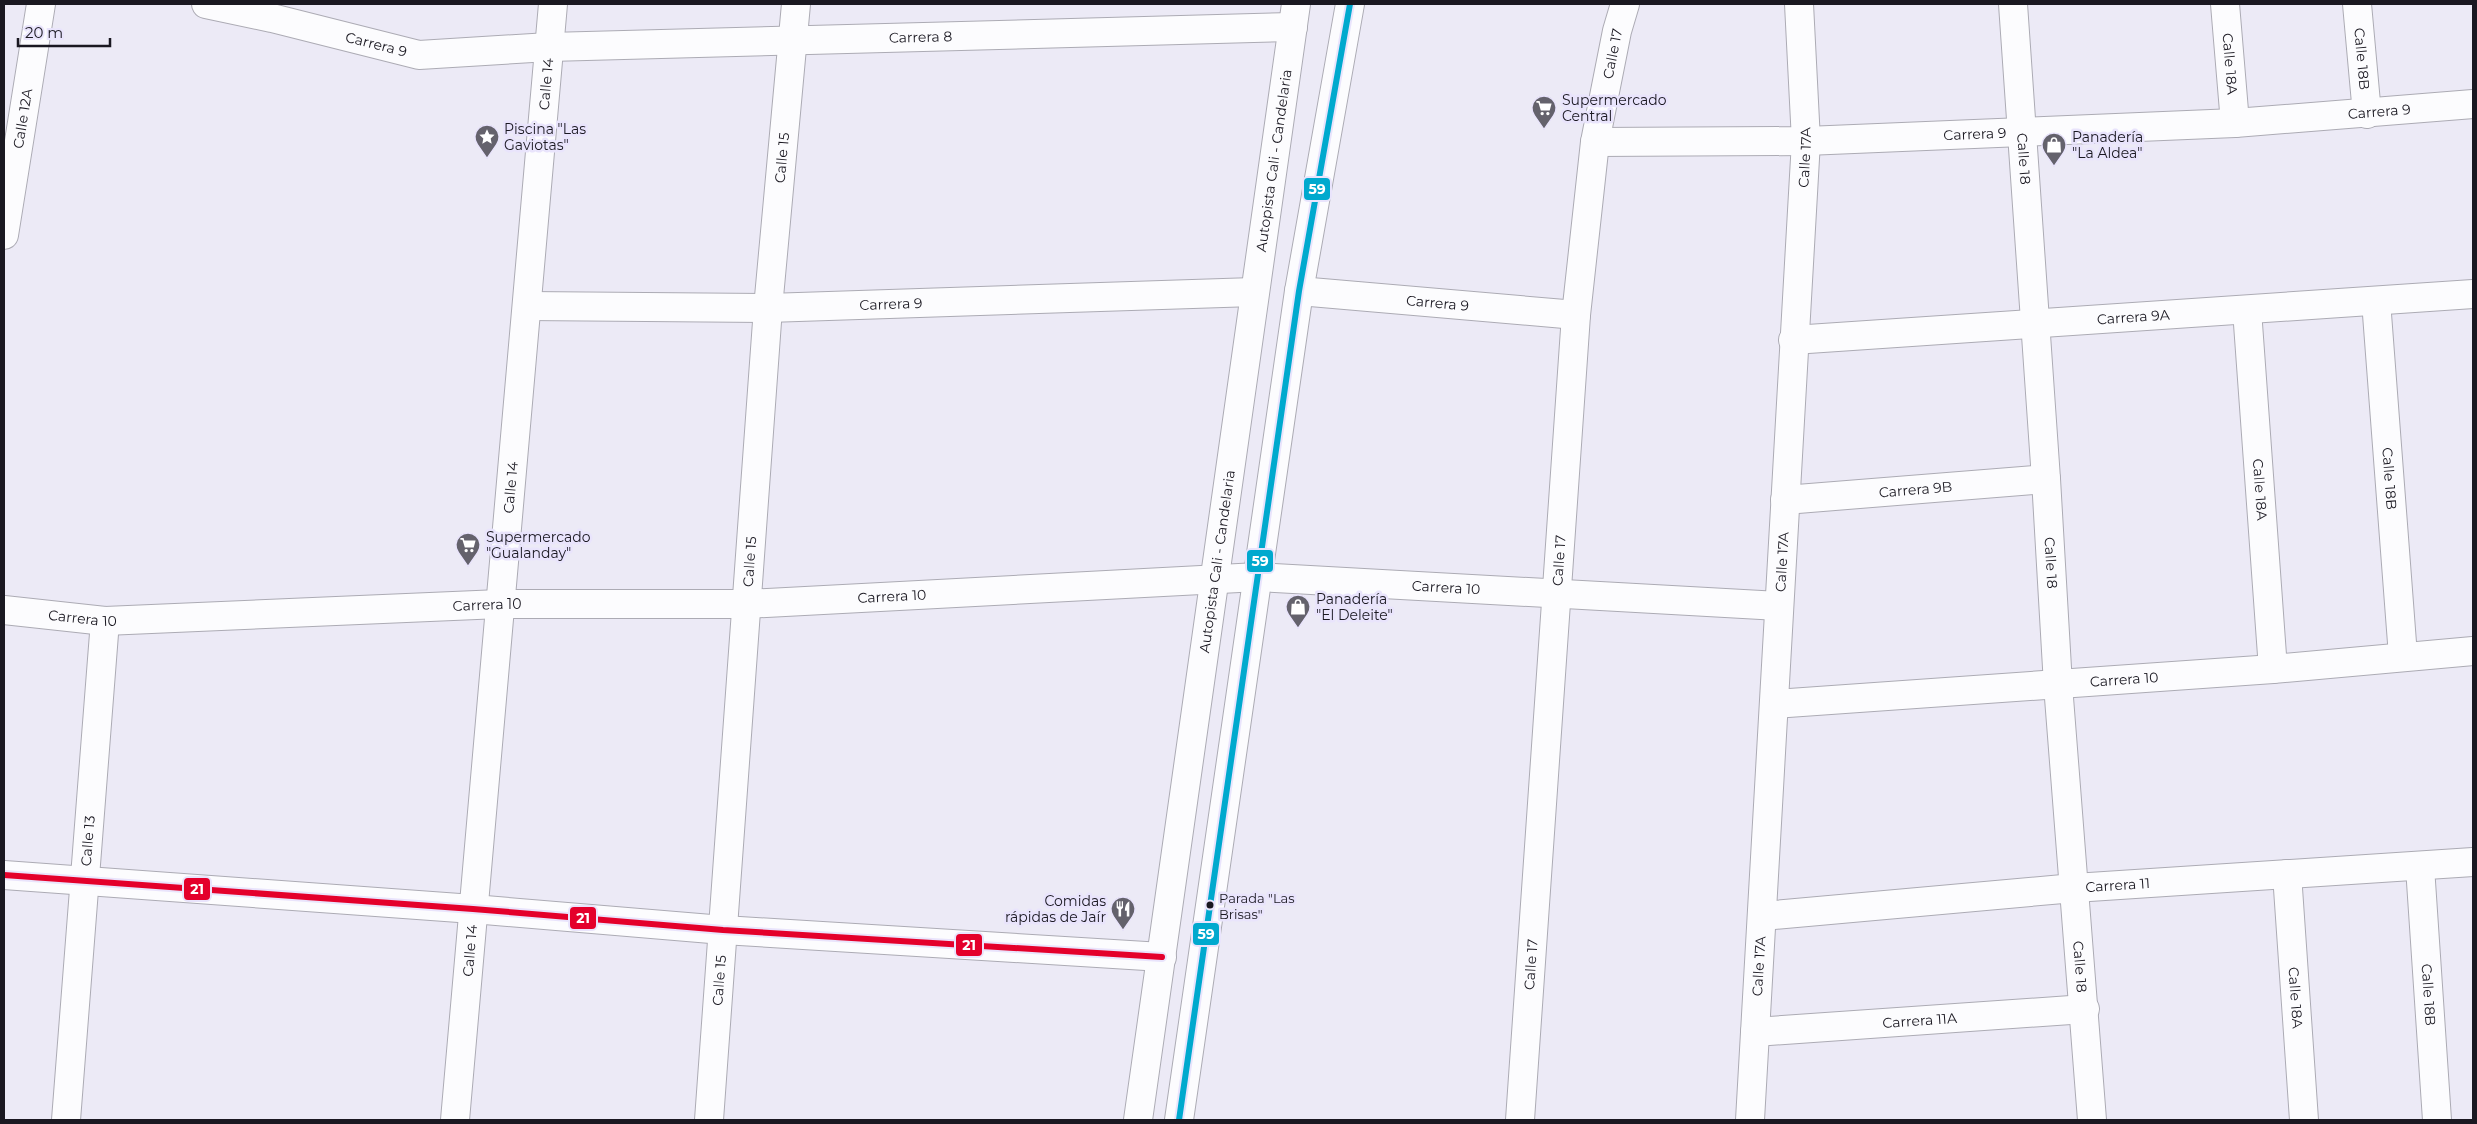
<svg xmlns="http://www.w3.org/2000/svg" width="2477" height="1124" font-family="Montserrat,sans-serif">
	<rect width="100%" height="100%" fill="#eceaf6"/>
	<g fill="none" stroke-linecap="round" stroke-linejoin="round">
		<defs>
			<g id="street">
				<path id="s1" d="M206 4 272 18 419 55 549 47 1293 27"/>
				<path id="s2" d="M2013 4 2046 479 2058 685 2092 1120"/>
				<path id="s3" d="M2225 4 2235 123"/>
				<path id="s4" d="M2357 4 2367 114"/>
				<path id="s5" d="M1595 142 1806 141 2235 123 2473 104"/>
				<path id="s6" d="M4 235 41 4"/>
				<path id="s7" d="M1299 291 1576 315"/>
				<path id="s8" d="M2376 301 2403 656"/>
				<path id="s9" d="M527 306 768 308 1254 292"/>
				<path id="s10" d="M2247 310 2273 669"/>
				<path id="s11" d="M1793 340 2473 294"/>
				<path id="s12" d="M1785 500 2046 479"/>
				<path id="s13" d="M4 610 105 621 500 604H746L1258 577 1779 606"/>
				<path id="s14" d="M1774 704 2273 669 2473 651"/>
				<path id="s15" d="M2420 867 2437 1120"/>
				<path id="s16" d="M2287 874 2304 1120"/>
				<polyline points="4,875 473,909 723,930 1162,957"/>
				<path id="s17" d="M1763 916 2074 888 2473 862"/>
				<path id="s18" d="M1755 1032 2085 1009"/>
				<path id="s19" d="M66 1120 105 621"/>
				<path id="s20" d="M455 1120 553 4"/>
				<path id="s21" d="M709 1120 768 308 796 4"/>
				<path id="s22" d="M1520 1120 1576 315 1595 142 1617 31 1625 4"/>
				<path id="s23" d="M1750 1120 1806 141 1799 4"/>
			</g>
			<g id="primary">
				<path id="s24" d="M1138 1120 1296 4"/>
				<polyline points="1179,1120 1299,291 1350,4"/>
			</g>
		</defs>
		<!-- street casing -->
		<use href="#street" stroke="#acabb4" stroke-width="30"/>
		<!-- primary casing -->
		<use href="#primary" stroke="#acabb4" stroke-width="30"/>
		<!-- street -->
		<use href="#street" stroke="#fcfcfe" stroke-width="28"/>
		<!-- primary -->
		<use href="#primary" stroke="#fcfcfe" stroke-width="28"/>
		<defs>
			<polyline id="bus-1" points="4,875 473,909 723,930 1162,957"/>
			<polyline id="bus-2" points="1179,1120 1299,291 1350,4"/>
		</defs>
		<!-- bus-1 casing -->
		<use href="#bus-1" stroke="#e9e4fc" stroke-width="10"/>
		<!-- bus-2 casing -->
		<use href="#bus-2" stroke="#e9e4fc" stroke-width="10"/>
		<!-- bus-1 -->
		<use href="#bus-1" stroke="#e4002b" stroke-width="6"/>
		<!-- bus-2 -->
		<use href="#bus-2" stroke="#00a9ce" stroke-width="6"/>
	</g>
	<!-- icons -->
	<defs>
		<symbol id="supermarket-pin" viewBox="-11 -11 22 30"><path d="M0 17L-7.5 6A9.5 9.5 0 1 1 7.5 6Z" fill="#64626c" stroke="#e9e4fc"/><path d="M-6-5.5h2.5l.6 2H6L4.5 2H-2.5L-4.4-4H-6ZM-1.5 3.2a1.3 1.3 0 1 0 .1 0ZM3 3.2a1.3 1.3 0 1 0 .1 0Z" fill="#fff"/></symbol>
		<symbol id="sight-pin" viewBox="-11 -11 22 30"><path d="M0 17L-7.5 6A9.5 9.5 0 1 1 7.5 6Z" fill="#64626c" stroke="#e9e4fc"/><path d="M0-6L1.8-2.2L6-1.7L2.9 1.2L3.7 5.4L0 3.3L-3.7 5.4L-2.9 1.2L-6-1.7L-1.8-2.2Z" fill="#fff"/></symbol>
		<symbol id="shop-pin" viewBox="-11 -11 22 30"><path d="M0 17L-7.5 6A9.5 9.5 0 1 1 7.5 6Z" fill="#64626c" stroke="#e9e4fc"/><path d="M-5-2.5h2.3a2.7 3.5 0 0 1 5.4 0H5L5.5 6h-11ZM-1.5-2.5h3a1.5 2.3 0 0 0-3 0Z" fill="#fff"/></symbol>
		<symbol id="restaurant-pin" viewBox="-11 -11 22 30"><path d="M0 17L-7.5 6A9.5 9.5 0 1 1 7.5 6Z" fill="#64626c" stroke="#e9e4fc"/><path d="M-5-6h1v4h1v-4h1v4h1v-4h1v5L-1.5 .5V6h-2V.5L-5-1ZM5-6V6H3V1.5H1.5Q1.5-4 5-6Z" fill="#fff"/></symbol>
	</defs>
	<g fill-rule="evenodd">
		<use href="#supermarket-pin" x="1530" y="94" width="28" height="38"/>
		<use href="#sight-pin" x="473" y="123" width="28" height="38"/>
		<use href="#shop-pin" x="2040" y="131" width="28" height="38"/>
		<use href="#supermarket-pin" x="454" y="531" width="28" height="38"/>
		<use href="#shop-pin" x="1284" y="593" width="28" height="38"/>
		<use href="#restaurant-pin" x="1109" y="895" width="28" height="38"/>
	</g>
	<!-- markers -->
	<circle fill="#1a1821" stroke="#e9e4fc" stroke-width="2" cx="1210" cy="905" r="4.5"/>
	<g text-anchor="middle" stroke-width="5" stroke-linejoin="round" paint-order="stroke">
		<!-- bus labels -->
		<g font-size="13" fill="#1a1821" stroke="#e9e4fc" text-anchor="start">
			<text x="1219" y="903">Parada "Las<tspan x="1219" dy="16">Brisas"</tspan></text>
		</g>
		<!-- street labels -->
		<g font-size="14" fill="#1a1821" stroke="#e9e4fc">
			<text dy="5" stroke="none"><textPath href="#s1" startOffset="721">Carrera 8</textPath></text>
			<text dy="5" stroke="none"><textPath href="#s1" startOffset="175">Carrera 9</textPath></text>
			<text dy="5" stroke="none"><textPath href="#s22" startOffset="1071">Calle 17</textPath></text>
			<text dy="5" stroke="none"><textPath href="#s4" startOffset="55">Calle 18B</textPath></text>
			<text dy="5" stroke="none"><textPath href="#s3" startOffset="60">Calle 18A</textPath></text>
			<text dy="5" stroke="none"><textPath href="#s20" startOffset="1040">Calle 14</textPath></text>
			<text dy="5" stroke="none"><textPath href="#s5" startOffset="785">Carrera 9</textPath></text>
			<text dy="5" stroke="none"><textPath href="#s6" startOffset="118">Calle 12A</textPath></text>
			<text dy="5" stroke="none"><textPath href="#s5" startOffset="380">Carrera 9</textPath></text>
			<text dy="5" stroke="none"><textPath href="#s21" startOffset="965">Calle 15</textPath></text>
			<text dy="5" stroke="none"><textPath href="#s23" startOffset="964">Calle 17A</textPath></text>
			<text dy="5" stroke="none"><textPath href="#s2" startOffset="155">Calle 18</textPath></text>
			<text dy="5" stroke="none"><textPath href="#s24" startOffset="969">Autopista Cali - Candelaria</textPath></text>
			<text dy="5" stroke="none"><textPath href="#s7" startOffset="139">Carrera 9</textPath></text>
			<text dy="5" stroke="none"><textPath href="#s9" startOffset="364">Carrera 9</textPath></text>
			<text dy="5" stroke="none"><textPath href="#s11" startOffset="341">Carrera 9A</textPath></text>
			<text dy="5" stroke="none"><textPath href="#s8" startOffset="178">Calle 18B</textPath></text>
			<text dy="5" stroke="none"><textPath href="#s20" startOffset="635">Calle 14</textPath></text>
			<text dy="5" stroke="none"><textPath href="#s10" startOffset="180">Calle 18A</textPath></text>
			<text dy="5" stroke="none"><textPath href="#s12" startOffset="131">Carrera 9B</textPath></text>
			<text dy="5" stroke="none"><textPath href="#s22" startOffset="561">Calle 17</textPath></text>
			<text dy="5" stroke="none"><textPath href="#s21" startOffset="560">Calle 15</textPath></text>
			<text dy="5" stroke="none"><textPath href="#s24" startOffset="564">Autopista Cali - Candelaria</textPath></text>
			<text dy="5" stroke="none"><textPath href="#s23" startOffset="559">Calle 17A</textPath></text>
			<text dy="5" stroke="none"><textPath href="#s2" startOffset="560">Calle 18</textPath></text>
			<text dy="5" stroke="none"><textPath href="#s13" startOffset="1444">Carrera 10</textPath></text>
			<text dy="5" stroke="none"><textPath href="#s13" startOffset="889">Carrera 10</textPath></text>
			<text dy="5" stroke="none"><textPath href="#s13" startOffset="484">Carrera 10</textPath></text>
			<text dy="5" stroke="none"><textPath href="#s13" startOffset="79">Carrera 10</textPath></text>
			<text dy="5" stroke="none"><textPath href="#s14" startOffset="351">Carrera 10</textPath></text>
			<text dy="5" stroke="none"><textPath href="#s19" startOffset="280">Calle 13</textPath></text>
			<text dy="5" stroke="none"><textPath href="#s17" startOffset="356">Carrera 11</textPath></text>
			<text dy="5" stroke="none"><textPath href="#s20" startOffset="170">Calle 14</textPath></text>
			<text dy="5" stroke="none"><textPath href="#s22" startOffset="156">Calle 17</textPath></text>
			<text dy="5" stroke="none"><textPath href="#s23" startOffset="154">Calle 17A</textPath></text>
			<text dy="5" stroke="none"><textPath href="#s2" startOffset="965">Calle 18</textPath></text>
			<text dy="5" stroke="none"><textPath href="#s21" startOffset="140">Calle 15</textPath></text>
			<text dy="5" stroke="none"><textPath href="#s15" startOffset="128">Calle 18B</textPath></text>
			<text dy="5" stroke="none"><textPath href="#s16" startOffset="124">Calle 18A</textPath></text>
			<text dy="5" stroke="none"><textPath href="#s18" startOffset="165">Carrera 11A</textPath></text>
		</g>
		<!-- poi labels -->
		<g font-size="14" fill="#1a1821" stroke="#e9e4fc" text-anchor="start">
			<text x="1562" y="105">Supermercado<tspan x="1562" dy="16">Central</tspan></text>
			<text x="504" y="134">Piscina "Las<tspan x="504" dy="16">Gaviotas"</tspan></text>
			<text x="2072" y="142">Panadería<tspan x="2072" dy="16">"La Aldea"</tspan></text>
			<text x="486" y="542">Supermercado<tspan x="486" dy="16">"Gualanday"</tspan></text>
			<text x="1316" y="604">Panadería<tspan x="1316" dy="16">"El Deleite"</tspan></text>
			<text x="1106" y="906" text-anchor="end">Comidas<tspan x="1106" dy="16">rápidas de Jaír</tspan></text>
		</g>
	</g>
	<g stroke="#e9e4fc" stroke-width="2">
		<rect x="1303" y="177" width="28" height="24" rx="5" fill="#00a9ce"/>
		<rect x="1246" y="549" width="28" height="24" rx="5" fill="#00a9ce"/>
		<rect x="183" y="877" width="28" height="24" rx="5" fill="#e4002b"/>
		<rect x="569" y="906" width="28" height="24" rx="5" fill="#e4002b"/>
		<rect x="1192" y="922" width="28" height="24" rx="5" fill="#00a9ce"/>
		<rect x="955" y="933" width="28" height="24" rx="5" fill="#e4002b"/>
	</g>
	<g font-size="14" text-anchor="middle" font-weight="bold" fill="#fff">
		<text x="1317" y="194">59</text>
		<text x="1260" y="566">59</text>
		<text x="197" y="894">21</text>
		<text x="583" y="923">21</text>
		<text x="1206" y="939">59</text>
		<text x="969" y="950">21</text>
	</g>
	<!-- border -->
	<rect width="2477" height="1124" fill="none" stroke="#1a1821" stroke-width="10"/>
	<!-- scale -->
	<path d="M18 38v8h92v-8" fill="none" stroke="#1a1821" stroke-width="2.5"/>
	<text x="25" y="38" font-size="15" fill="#1a1821" stroke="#e9e4fc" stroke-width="4" paint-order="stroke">20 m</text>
</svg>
